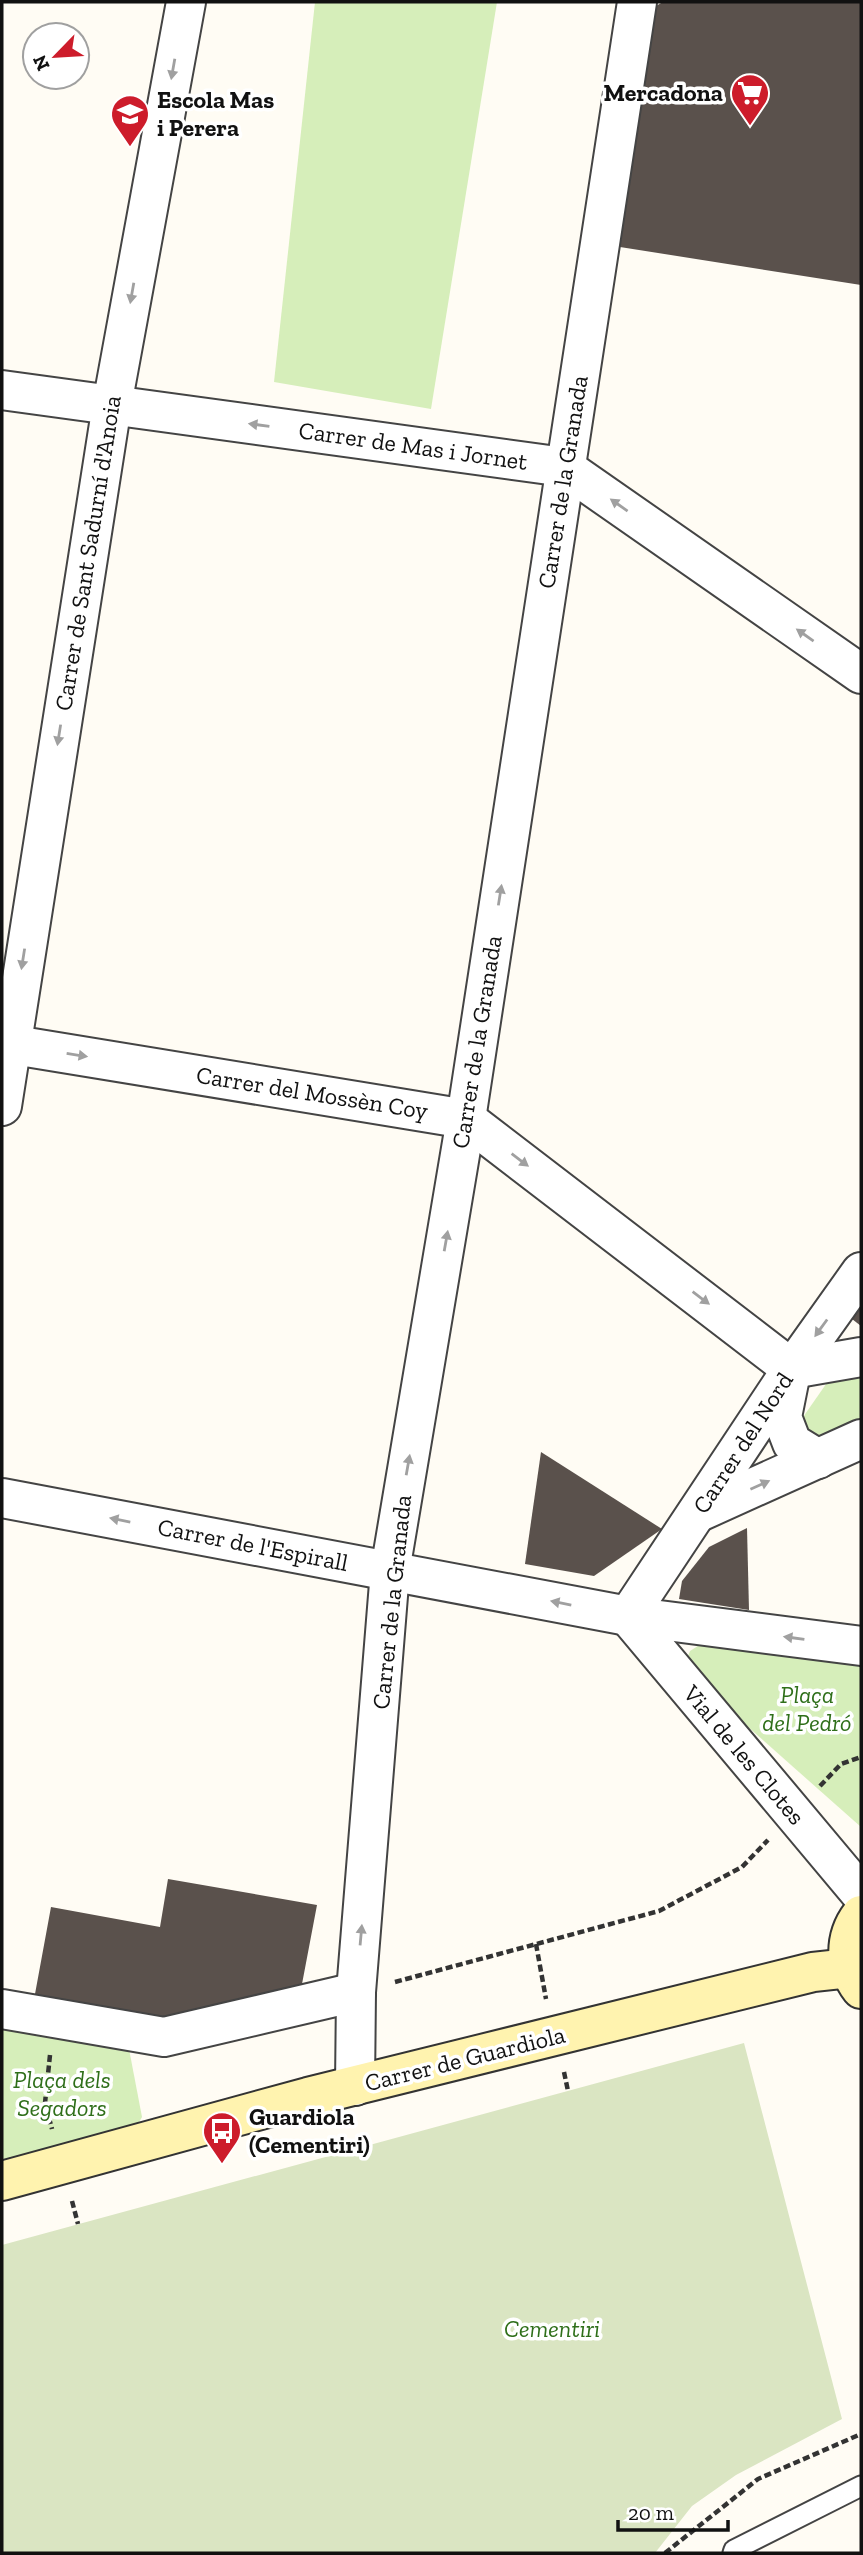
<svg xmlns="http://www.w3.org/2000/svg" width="863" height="2555" font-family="'Zilla Slab',serif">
	<rect width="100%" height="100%" fill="#fffcf4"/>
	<!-- green -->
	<g fill="#d6eeba">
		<polygon points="315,2 497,2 431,409 274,382"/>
		<polygon points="861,1372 861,1426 821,1444 794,1430 831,1377"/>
		<polygon points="701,1644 861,1662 861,1827 695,1680 686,1661 690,1651"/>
		<polygon points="2,2023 129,2049 142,2117 131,2136 2,2168"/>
	</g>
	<!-- cemetery -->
	<polygon fill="#dae5c2" points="744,2043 842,2419 736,2475 692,2506 655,2553 2,2553 2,2245"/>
	<!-- building -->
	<g fill="#5a514c">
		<polygon points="663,2 861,2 861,285 620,247 656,6"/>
		<polygon points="861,1306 861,1326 852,1319"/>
		<polygon points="541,1452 662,1529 594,1576 525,1564"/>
		<polygon points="747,1528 749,1610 679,1599 682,1581 709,1547"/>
		<polygon points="168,1879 317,1905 302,1984 164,2019 35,1994 51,1907 160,1927"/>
	</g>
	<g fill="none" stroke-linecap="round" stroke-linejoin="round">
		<defs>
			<polyline id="lane" points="733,2553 734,2550 861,2486"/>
			<g id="street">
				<polyline points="2,390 564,467 861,674"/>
				<polyline points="2,1043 466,1119 792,1369"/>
				<polyline points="2,1106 112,405 186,2"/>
				<polyline points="792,1369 861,1357"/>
				<polyline points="790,1377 782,1417 792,1443 818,1459"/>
				<polyline points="2,1498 628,1616 861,1646"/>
				<polyline points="697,1513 861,1439"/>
				<polyline points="628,1616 792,1369 861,1272"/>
				<polyline points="628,1616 861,1894"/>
				<polyline points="2,2009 164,2037 356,1992"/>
				<polyline points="355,2086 356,1992 390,1571 466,1119 637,2"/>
			</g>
			<g id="secondary">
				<path d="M861 1915C844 1937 844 1967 861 1989"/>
				<polyline points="2,2181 308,2097 813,1972 850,1968"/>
			</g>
		</defs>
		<!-- lane casing -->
		<use href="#lane" stroke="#444" stroke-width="23"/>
		<!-- street casing -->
		<use href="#street" stroke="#444" stroke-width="42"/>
		<!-- secondary casing -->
		<use href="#secondary" stroke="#333" stroke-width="42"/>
		<!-- path -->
		<g stroke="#333" stroke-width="4.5" stroke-dasharray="7 3.5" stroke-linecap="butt">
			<polyline points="820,1786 841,1764 861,1757"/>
			<polyline points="536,1944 546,1999"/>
			<polyline points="395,1982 659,1911 742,1867 768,1840"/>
			<polyline points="50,2055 45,2103 52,2129"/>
			<polyline points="564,2072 568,2091"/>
			<polyline points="72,2201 78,2224"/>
			<polyline points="665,2553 758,2479 861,2434"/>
		</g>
		<!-- lane -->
		<use href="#lane" stroke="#fff" stroke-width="19"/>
		<!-- street -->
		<use href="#street" stroke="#fff" stroke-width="38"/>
		<!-- secondary -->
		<use href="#secondary" stroke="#fff3af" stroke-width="38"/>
	</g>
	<!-- one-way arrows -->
	<defs><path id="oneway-solid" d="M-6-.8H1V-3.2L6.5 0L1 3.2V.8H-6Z" transform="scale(1.75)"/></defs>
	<g fill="#a0a0a0">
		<use href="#oneway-solid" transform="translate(173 69) rotate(100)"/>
		<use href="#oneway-solid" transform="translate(132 293) rotate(100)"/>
		<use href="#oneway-solid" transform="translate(259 425) rotate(-172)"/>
		<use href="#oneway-solid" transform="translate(619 505) rotate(-145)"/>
		<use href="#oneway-solid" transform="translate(805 635) rotate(-145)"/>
		<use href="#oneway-solid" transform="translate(59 735) rotate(99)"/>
		<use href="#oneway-solid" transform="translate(500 895) rotate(-81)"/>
		<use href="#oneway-solid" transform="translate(23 959) rotate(99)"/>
		<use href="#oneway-solid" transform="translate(77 1055) rotate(9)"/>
		<use href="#oneway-solid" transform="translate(520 1160) rotate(37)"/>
		<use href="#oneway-solid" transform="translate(446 1241) rotate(-80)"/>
		<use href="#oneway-solid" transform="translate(701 1298) rotate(37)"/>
		<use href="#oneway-solid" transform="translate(821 1328) rotate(126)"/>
		<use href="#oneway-solid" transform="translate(408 1465) rotate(-80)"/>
		<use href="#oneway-solid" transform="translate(760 1485) rotate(-24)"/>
		<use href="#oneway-solid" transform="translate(120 1520) rotate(-169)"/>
		<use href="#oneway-solid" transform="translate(561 1603) rotate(-169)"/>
		<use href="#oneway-solid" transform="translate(794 1638) rotate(-172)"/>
		<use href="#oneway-solid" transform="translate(361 1935) rotate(-85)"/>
	</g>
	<!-- icons -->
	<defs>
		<symbol id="supermarket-pin" viewBox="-11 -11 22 30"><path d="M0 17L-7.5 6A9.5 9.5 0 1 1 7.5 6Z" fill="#cd1c2b" stroke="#fff"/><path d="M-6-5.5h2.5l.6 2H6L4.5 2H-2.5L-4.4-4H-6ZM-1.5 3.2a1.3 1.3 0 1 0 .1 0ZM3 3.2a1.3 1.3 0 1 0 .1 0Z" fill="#fff"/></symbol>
		<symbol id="school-pin" viewBox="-11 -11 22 30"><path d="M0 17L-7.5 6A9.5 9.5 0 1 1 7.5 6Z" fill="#cd1c2b" stroke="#fff"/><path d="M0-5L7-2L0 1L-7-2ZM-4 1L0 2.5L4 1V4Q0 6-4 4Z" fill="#fff"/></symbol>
		<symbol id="bus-pin" viewBox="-11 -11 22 30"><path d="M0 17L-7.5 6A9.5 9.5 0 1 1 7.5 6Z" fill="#cd1c2b" stroke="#fff"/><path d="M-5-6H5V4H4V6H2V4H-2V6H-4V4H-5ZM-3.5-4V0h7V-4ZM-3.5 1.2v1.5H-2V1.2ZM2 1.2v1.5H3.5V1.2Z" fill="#fff"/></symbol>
	</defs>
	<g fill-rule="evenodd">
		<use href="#supermarket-pin" x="728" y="71" width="44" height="60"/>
		<use href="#school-pin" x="108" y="92" width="44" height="60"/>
		<use href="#bus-pin" x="200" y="2109" width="44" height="60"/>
	</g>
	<g text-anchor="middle" stroke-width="7" stroke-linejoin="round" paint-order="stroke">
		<!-- poi labels -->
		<g font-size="24" font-weight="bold" fill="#111" stroke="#fff" text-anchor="start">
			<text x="723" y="101" text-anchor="end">Mercadona</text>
			<text x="157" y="108">Escola Mas<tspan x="157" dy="28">i Perera</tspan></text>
			<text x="249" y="2125">Guardiola<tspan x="249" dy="28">(Cementiri)</tspan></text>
		</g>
		<!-- street labels -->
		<g font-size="24" fill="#111" stroke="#fff">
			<text transform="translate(413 446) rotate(8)" y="8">Carrer de Mas i Jornet</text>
			<text transform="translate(563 482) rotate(-81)" y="8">Carrer de la Granada</text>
			<text transform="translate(88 553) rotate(-81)" y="8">Carrer de Sant Sadurní d'Anoia</text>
			<text transform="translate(477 1042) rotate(-81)" y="8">Carrer de la Granada</text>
			<text transform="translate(312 1093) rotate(9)" y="8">Carrer del Mossèn Coy</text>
			<text transform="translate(743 1443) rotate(-57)" y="8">Carrer del Nord</text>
			<text transform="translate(253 1545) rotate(11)" y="8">Carrer de l'Espirall</text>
			<text transform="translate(392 1602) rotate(-84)" y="8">Carrer de la Granada</text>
			<text transform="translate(744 1755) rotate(50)" y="8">Vial de les Clotes</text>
			<text transform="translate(465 2059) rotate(-14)" y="8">Carrer de Guardiola</text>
		</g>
		<!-- park labels -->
		<g font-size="24" font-style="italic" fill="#2f6f1a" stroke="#fff">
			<text x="807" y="1703">Plaça<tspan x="807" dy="28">del Pedró</tspan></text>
			<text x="62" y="2088">Plaça dels<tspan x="62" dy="28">Segadors</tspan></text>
			<text x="552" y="2337">Cementiri</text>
		</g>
	</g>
	<!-- border -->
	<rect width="863" height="2555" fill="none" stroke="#111111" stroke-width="7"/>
	<!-- north arrow -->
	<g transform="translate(56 56) rotate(245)"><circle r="33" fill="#ffffff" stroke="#a0a0a0" stroke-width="2"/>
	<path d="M0-5L12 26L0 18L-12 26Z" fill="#cd1c2b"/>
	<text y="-10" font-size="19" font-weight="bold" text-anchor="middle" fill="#111111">N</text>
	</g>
	<!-- scale -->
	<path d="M618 2520v10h110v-10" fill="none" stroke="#111111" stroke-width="3.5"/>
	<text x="628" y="2520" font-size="21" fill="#111111" stroke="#ffffff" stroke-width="5" paint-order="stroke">20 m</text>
</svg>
